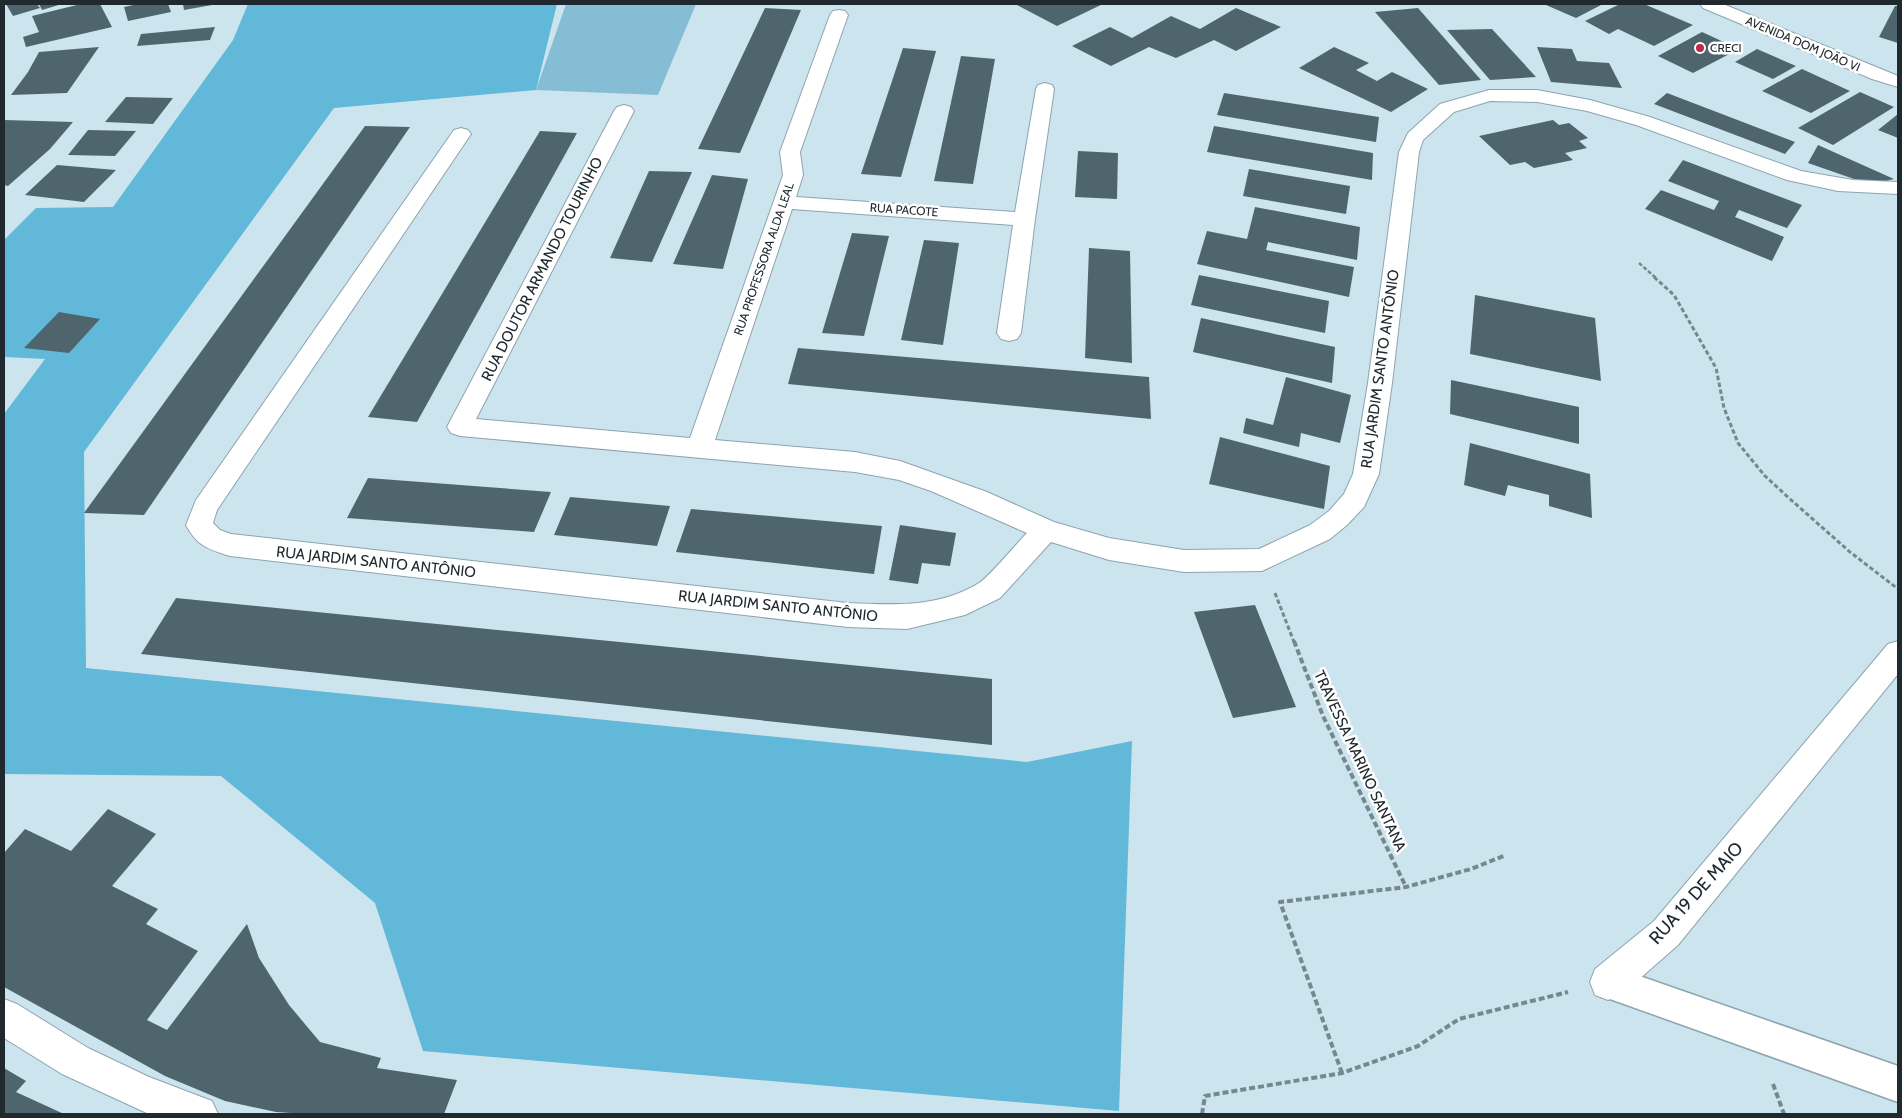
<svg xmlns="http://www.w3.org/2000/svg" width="1902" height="1118" font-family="Cabin,sans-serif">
	<rect width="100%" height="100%" fill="#cbe4ee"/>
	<!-- green -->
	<polygon fill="#85bed4" points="566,4 696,4 658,95 536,90"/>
	<!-- forest -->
	<polygon fill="#62b8d9" points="248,4 557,4 536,90 334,108 84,452 86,668 1027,762 1132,741 1119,1111 423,1051 375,903 221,776 4,774 4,414 45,359 4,357 4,240 36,208 113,207 233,40"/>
	<!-- building -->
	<g fill="#4f656e">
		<polygon points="6,4 37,4 40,8 13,16"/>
		<polygon points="39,4 62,4 42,10"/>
		<polygon points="81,4 100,4 112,27 26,47 23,37 39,32 32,16"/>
		<polygon points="138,4 168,4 171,12 128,21 124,7"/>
		<polygon points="183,4 212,4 212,5 184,10"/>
		<polygon points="1015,4 1103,4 1057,26"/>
		<polygon points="1548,4 1603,4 1576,18 1546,5"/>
		<polygon points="1620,4 1644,4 1693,25 1654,46 1618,29 1609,34 1585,21"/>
		<polygon points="1895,6 1898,6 1898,43 1879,37"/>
		<polygon points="765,8 801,10 740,153 698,149"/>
		<polygon points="1236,8 1281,27 1236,51 1214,40 1176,58 1149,47 1111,66 1072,46 1110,27 1132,38 1171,16 1200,29"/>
		<polygon points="1418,8 1481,80 1439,85 1375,12"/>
		<polygon points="215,27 210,40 137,46 141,34"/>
		<polygon points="1492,29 1536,77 1490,80 1447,30"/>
		<polygon points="1702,32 1739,49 1693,73 1658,56"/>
		<polygon points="99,47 67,93 11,95 28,72 39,52"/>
		<polygon points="1334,47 1369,63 1356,70 1377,81 1392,72 1428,89 1391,112 1299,68"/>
		<polygon points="1537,47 1572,49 1577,61 1609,63 1622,88 1551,82"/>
		<polygon points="903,48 936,51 901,177 861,174"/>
		<polygon points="1757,49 1796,66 1773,79 1735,62"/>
		<polygon points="961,56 995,59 973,184 934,181"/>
		<polygon points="1802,69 1850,91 1811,113 1762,91"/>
		<polygon points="1860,92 1894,107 1833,145 1798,128"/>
		<polygon points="1224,93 1379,117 1376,142 1217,115"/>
		<polygon points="1667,93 1795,142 1785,154 1654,104"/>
		<polygon points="126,97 173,98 153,124 105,122"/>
		<polygon points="1898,114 1898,138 1878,130"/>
		<polygon points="4,120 73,122 50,149 8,186 4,185"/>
		<polygon points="1553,120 1559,125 1569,123 1588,138 1579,141 1587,148 1565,153 1573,160 1534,168 1525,162 1510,165 1479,136"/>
		<polygon points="365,126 410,127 144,515 84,513"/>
		<polygon points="1214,126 1373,153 1372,180 1207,152"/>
		<polygon points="88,130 136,131 115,156 68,155"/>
		<polygon points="540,131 577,133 417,422 368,417"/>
		<polygon points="1818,145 1894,179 1881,182 1854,179 1808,163"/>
		<polygon points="1078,151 1118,153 1117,199 1075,197"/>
		<polygon points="1683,160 1802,205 1787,228 1739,210 1735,217 1784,237 1772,261 1645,209 1661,190 1714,210 1719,201 1668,181"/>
		<polygon points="57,165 116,170 84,202 25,195"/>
		<polygon points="1249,169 1350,186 1346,214 1243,196"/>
		<polygon points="649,171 692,172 652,262 610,258"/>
		<polygon points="712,175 748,179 723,269 673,264"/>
		<polygon points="1255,207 1360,227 1357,260 1268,242 1266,250 1354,267 1349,297 1197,264 1207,231 1247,239"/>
		<polygon points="852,233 889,236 864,336 822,333"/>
		<polygon points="924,240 959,243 943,345 901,340"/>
		<polygon points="1089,248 1130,251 1132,363 1085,358"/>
		<polygon points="1199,275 1329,301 1325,333 1191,305"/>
		<polygon points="1475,295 1595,318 1601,381 1470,354"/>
		<polygon points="59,312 100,319 69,353 24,348"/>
		<polygon points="1201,318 1335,347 1332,383 1193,352"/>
		<polygon points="798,348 1149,377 1151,419 788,384"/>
		<polygon points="1286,377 1351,395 1340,443 1301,433 1299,447 1243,433 1246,418 1273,425"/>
		<polygon points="1451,380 1579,407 1579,444 1450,414"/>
		<polygon points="1220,437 1330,466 1324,509 1209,484"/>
		<polygon points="1470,443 1590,474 1592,518 1549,506 1549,495 1508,485 1505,496 1464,485"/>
		<polygon points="368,478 551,492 534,532 347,518"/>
		<polygon points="570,497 670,506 657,546 554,535"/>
		<polygon points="691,509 882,526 874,574 676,552"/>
		<polygon points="900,525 956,533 950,566 922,563 918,584 889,580"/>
		<polygon points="176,598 992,679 992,745 141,654"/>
		<polygon points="1255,605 1296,707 1233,718 1194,612"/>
		<polygon points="108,809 156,834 112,886 158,909 146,924 198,951 147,1020 167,1030 247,924 259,958 289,1005 320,1042 381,1058 377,1068 457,1080 444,1114 305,1114 276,1112 225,1101 165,1076 4,987 4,853 25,829 71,851"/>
		<polygon points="4,1068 26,1081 16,1092 64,1114 4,1114"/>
	</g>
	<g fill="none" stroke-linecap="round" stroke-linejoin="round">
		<defs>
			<polygon id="service" points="1608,965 1898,1066 1898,1102 1596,994 1591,982 1596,970"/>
			<g id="minor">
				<path d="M839 10 845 11 848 15 800 152 803 175 796 197 1015 212 1036 89 1038 85 1045 83 1052 85 1054 89 1035 219 1021 333 1017 339 1009 341 1001 339 997 333 1013 225 792 209 715 440 855 452 900 461 987 492 1054 522 1109 538 1184 550 1259 549 1310 525 1329 511 1344 494 1353 474 1368 383 1399 152 1408 133 1440 104 1489 90H1537L1590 100 1650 117 1801 171 1853 180 1898 182V194L1838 191 1787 180 1636 125 1587 111 1537 102 1490 101 1454 112 1423 140 1419 152 1392 383 1379 474 1364 507 1347 525 1330 539 1262 571 1184 572 1109 560 1051 542 1000 598 965 615 907 629 848 627 230 556C208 549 197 546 186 525L196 500 454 130 461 128 468 130 471 134 217 510 213 523 220 530 231 534 848 603C894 605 938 608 979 583 991 575 1015 545 1027 533L931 491 899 480 855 472 460 436 451 433 447 427 614 111 617 107 624 105 631 107 634 111 476 419 690 438 783 175 780 152 830 15 833 11Z"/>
				<polygon points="1898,641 1898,674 1678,945 1621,995 1608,1000 1595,995 1590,982 1595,969 1654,921 1888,644"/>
				<polygon points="4,999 17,1004 88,1048 149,1077 212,1101 218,1114 149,1114 62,1074 4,1038"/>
			</g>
			<polygon id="secondary" points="1700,4 1723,4 1898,76 1898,87 1872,79 1703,8"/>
		</defs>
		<!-- service casing -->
		<use href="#service" stroke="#8da4ae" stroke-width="3"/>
		<!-- minor casing -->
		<use href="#minor" stroke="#8da4ae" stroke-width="2"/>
		<!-- secondary casing -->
		<use href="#secondary" stroke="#8da4ae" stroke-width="2"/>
		<!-- path-far2 -->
		<polyline stroke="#76878e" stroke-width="2.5" stroke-dasharray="4 2" stroke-linecap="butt" points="1639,263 1656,278"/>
		<!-- path-far1 -->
		<g stroke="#76878e" stroke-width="3" stroke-dasharray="4.5 2.5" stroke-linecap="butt">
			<polyline points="1654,277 1674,295 1716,368 1724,408 1738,443 1765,476 1790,499 1850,552 1898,589"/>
			<polyline points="1275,593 1294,642"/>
		</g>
		<!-- path -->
		<g stroke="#76878e" stroke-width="4" stroke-dasharray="6 3" stroke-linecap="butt">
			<polyline points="1294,641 1323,716 1406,887"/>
			<polyline points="1342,1073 1280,902 1406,887 1471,869 1506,855"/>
			<polyline points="1773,1084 1784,1114"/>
			<polyline points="1202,1114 1205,1096 1342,1073 1418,1046 1459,1019 1568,992"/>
		</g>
		<!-- service -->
		<use href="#service" fill="#fff" fill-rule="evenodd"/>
		<!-- minor -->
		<use href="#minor" fill="#fff" fill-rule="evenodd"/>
		<!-- secondary -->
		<use href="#secondary" fill="#fff" fill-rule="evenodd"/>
	</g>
	<!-- markers -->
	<circle fill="#bb2a47" stroke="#fff" stroke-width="2" cx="1700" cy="48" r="5"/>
	<g text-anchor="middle" stroke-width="5" stroke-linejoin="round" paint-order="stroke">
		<!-- far-street labels -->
		<g font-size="12" fill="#202a2e" stroke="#fff">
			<text transform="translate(1803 44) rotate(23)" y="4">AVENIDA DOM JOÃO VI</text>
			<text transform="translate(904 210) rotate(4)" y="4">RUA PACOTE</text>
			<text transform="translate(764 259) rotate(-71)" y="4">RUA PROFESSORA ALDA LEAL</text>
		</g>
		<!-- far-poi labels -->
		<g font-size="12" fill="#202a2e" stroke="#fff" text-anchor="start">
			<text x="1710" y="52">CRECI</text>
		</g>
		<!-- street labels -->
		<g font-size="15" fill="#202a2e" stroke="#fff">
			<text transform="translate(542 269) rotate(-63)" y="5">RUA DOUTOR ARMANDO TOURINHO</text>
			<text transform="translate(1380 369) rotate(-82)" y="5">RUA JARDIM SANTO ANTÔNIO</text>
			<text transform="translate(376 562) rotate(6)" y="5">RUA JARDIM SANTO ANTÔNIO</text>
			<text transform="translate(778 606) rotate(6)" y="5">RUA JARDIM SANTO ANTÔNIO</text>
			<text transform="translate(1360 761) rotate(65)" y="5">TRAVESSA MARINO SANTANA</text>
		</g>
		<!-- near-street labels -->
		<g font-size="18" fill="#202a2e" stroke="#fff">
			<text transform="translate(1696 893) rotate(-48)" y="6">RUA 19 DE MAIO</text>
		</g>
	</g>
	<!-- border -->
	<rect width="1902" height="1118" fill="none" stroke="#202a2e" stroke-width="10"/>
</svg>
